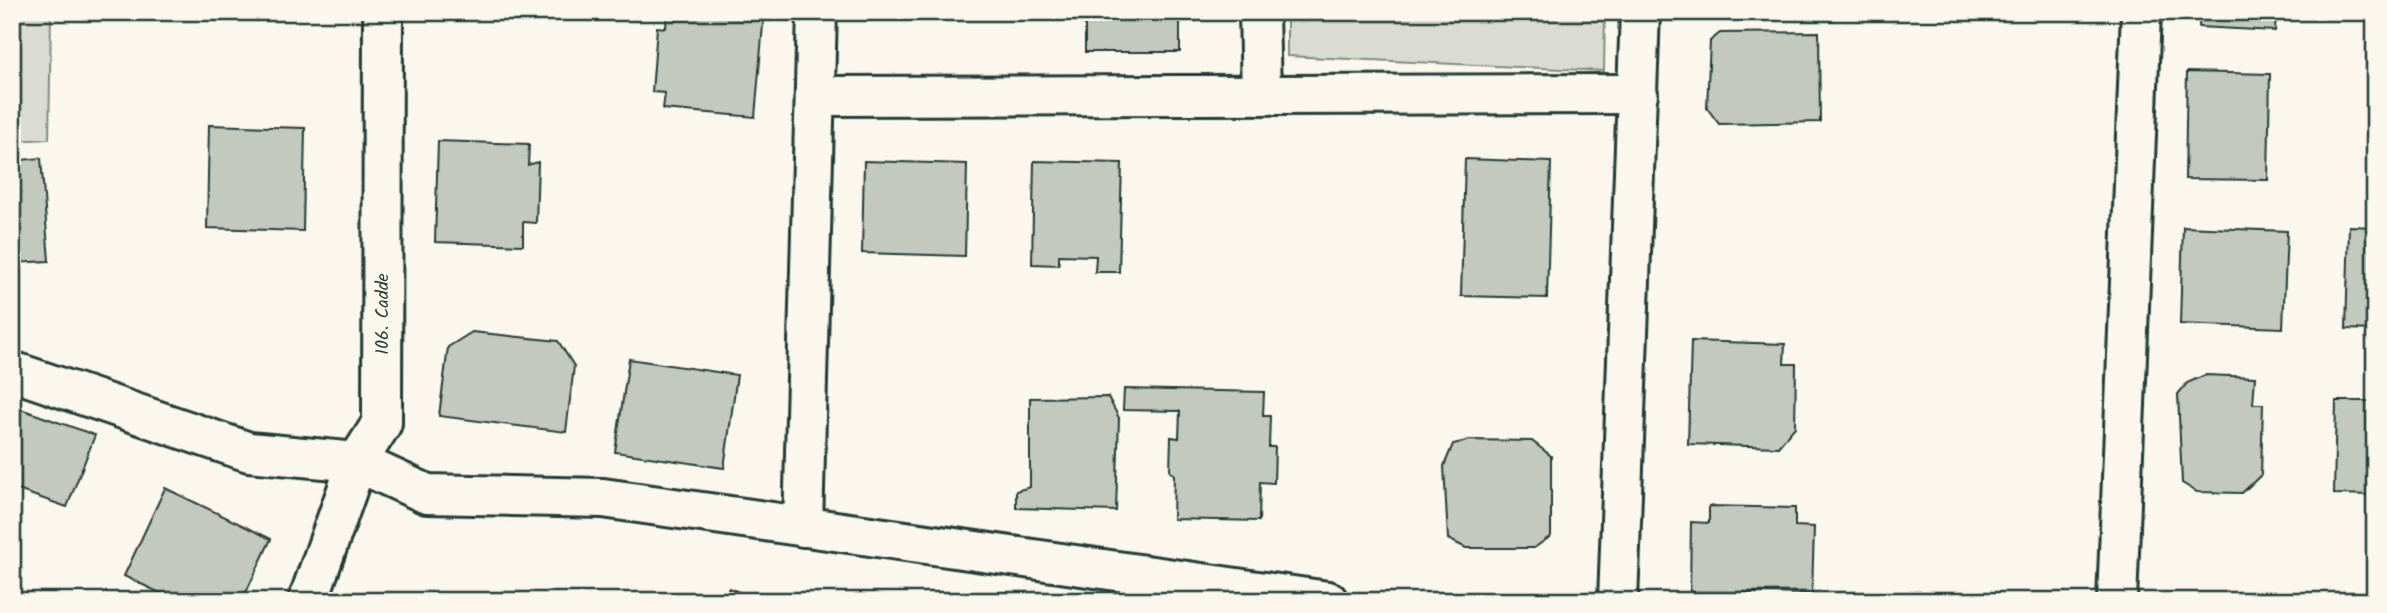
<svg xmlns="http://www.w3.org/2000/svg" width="2387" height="613" font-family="Kalam,sans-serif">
	<rect width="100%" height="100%" fill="#fbf7ec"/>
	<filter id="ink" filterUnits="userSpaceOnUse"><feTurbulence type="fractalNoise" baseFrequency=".0143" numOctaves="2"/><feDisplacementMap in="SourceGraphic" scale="14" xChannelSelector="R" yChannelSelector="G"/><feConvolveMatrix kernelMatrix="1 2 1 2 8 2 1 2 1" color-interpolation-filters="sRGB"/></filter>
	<g filter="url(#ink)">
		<!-- green -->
		<g fill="#dbdcd1" stroke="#7d8c82" stroke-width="2">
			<polygon points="12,12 51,12 49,139 12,141"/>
			<polygon points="1287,12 1605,12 1604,71 1287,56"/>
		</g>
		<!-- building -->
		<g fill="#c4c9be" stroke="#1f3d34" stroke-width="2">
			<polygon points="667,12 764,13 755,117 663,109 665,93 652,92 657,27 666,28"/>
			<rect x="1085" y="12" width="95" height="40"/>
			<polygon points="2200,12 2276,12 2275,31 2199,27"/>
			<polygon points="1819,32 1820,122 1719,124 1707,108 1710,41 1720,33"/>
			<polygon points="2187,72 2270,74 2268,180 2185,179"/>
			<polygon points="209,125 305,128 303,231 207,228"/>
			<polygon points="438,141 529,144 528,165 538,162 536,223 523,222 523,245 435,242"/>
			<polygon points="41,158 49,261 12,263 12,161"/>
			<polygon points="1465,159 1551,162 1547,298 1461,296"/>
			<polygon points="864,161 967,164 965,256 862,253"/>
			<polygon points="1034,161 1122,163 1119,272 1095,272 1096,256 1059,255 1059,265 1032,264"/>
			<polygon points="2349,226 2375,227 2375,330 2346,329"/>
			<polygon points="2183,227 2287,231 2283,328 2180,324"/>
			<polygon points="472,332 558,341 574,366 566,432 439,416 448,347"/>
			<polygon points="1691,341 1785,344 1784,364 1796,364 1795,427 1778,447 1688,444"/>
			<polygon points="629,359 737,375 724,468 615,452"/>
			<polygon points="2205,375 2255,377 2253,404 2263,404 2261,475 2242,493 2197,492 2182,483 2178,394 2187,383"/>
			<polygon points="1124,389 1264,392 1263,416 1270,416 1269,447 1275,447 1274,483 1260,482 1259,521 1173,519 1174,474 1170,472 1171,437 1179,438 1180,411 1123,410"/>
			<polygon points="1108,397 1119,418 1116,511 1016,508 1016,491 1030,487 1030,398"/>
			<polygon points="2336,401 2375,401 2375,495 2334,494"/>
			<polygon points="12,406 95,435 67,507 12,488"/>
			<polygon points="1470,440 1532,441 1551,456 1551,536 1534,548 1466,548 1448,539 1444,466 1453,444"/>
			<polygon points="165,488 271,539 242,601 177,601 124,576"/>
			<polygon points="1709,506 1795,508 1795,526 1814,527 1812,594 1690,592 1691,522 1709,523"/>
			<polygon points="729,588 760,601 723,601"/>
		</g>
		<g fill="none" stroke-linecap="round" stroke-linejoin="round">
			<defs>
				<g id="minor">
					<polyline points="1259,12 1261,95"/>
					<polyline points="815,96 1638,94"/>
					<polyline points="12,371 249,452 357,462 427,494 603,498 1328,601"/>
					<polyline points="803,527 817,12"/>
					<polyline points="308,601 357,462 382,423 383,12"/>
					<polyline points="1618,601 1640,12"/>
					<polyline points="2117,601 2141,12"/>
				</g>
			</defs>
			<!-- minor casing -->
			<use href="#minor" stroke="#1f3d34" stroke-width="44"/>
			<!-- minor -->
			<use href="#minor" stroke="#fbf7ec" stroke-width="38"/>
		</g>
	</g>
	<g text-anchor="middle" stroke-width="5" stroke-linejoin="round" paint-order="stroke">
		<!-- street labels -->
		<g font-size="18" fill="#1f3d34" stroke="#fbf7ec">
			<text transform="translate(382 314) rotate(-90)" y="6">106. Cadde</text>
		</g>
	</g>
	<!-- margin -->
	<rect width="2387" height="613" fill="none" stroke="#fbf7ec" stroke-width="42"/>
	<rect x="21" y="21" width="2345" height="571" fill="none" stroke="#1f3d34" stroke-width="2.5" filter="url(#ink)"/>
</svg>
